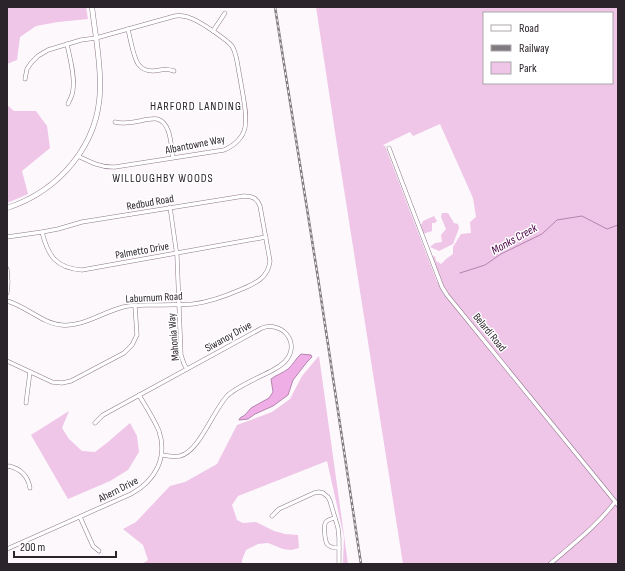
<svg xmlns="http://www.w3.org/2000/svg" width="625" height="571" font-family="'Sofia Sans Condensed',sans-serif">
	<rect width="100%" height="100%" fill="#fdf8fc"/>
	<!-- green -->
	<g fill="#efc5e8" fill-rule="evenodd">
		<polygon points="7,7 86,7 88,19 58,22 36,26 20,37 17,60 7,64"/>
		<path d="M316 7H618V564H403L337 145ZM484 13H612V83H484ZM440 124 473 198 476 217 470 222 471 233 461 234 453 247V254L446 259 441 264 436 261 435 256 432 257 441 282H437L385 146 383 145 410 132 413 136Z"/>
		<polygon points="7,105 14,111 36,111 47,126 50,148 22,171 28,194 7,203"/>
		<polygon points="442,213 448,213 454,223 458,224 459,228 453,244 439,251 430,247 435,243 442,242 441,235 446,229 441,217"/>
		<polygon points="434,216 437,221 435,223 432,223 432,231 423,234 421,225 423,221"/>
		<polygon points="319,356 348,564 343,564 344,537 327,461 238,496 232,505 237,520 243,523 256,522 274,531 285,534 298,535 299,548 291,550 283,549 268,543 258,544 246,550 242,560 242,564 142,564 148,560 143,545 123,529 136,522 170,486 185,482 217,464 237,425 272,412 290,399 302,376 318,357"/>
		<polygon points="69,411 62,428 69,439 82,451 95,452 108,442 130,423 137,436 139,452 128,470 110,481 68,499 31,435"/>
	</g>
	<!-- water -->
	<path fill="#efaee6" stroke="#b485ae" d="M301 354 311 355 312 357 307 362 293 380 288 395 273 406 255 414 248 419 239 420 240 418 245 415 251 408 269 398 273 392 271 379C276 375 283 373 288 369 293 365 296 358 301 354Z"/>
	<g fill="none" stroke-linecap="round" stroke-linejoin="round">
		<!-- stream -->
		<polyline stroke="#b485ae" stroke-width="1" points="460,273 485,265 501,254 542,234 557,220 582,216 607,229 618,225"/>
		<defs>
			<g id="minor">
				<path d="M128 29C130 38 134 60 139 65 142 69 148 71 153 71 162 70 165 68 174 71"/>
				<polyline points="213,31 225,13"/>
				<path d="M67 44C70 59 75 75 73 89 73 95 70 99 68 104"/>
				<path d="M25 79 27 69 31 63 38 56 48 50 81 40 96 38 175 16C181 15 187 16 193 19 202 23 226 39 232 46 235 51 236 56 237 61 239 72 241 84 243 95 247 119 251 138 224 150L115 167C102 168 90 162 78 156"/>
				<path d="M115 122C122 124 127 123 134 122 141 121 150 118 157 119 171 122 171 146 173 157"/>
				<polyline points="389,148 442,287 447,295 618,505"/>
				<polyline points="170,207 177,256 181,355 184,364 187,369"/>
				<path d="M42 232C48 256 56 268 82 270L266 237"/>
				<path d="M7 237 42 232 58 229 82 222 244 196C252 196 257 198 260 206L270 261C268 278 256 283 242 289 226 296 210 302 193 304 177 305 162 305 147 305 139 305 131 305 123 307 103 312 83 327 62 325 43 324 26 306 7 301"/>
				<polyline points="7,269 8,282 7,293"/>
				<polyline points="7,361 52,382 62,383 71,381 124,353 132,345 137,335 135,306"/>
				<polyline points="26,403 30,372"/>
				<path d="M95 423 103 415 262 328C281 321 300 341 287 359 284 364 278 367 273 370 260 377 238 386 228 395 213 410 200 451 180 456 174 457 167 456 162 455"/>
				<path d="M7 467 9 466C21 469 28 476 30 488"/>
				<polyline points="272,516 279,509 314,493 319,492 323,493 328,497 330,501 338,528 339,538 339,564"/>
				<polyline points="80,517 93,546 99,551"/>
				<path d="M335 518C332 519 328 519 326 522 323 525 325 540 327 544 330 548 335 548 339 548"/>
				<path d="M7 549 131 494C155 481 168 458 159 431 154 419 146 407 139 395"/>
				<path d="M550 564C573 544 597 526 615 502"/>
			</g>
			<path id="tertiary" d="M7 208C59 191 99 145 100 89 101 62 95 34 92 7"/>
		</defs>
		<!-- minor casing -->
		<use href="#minor" stroke="#8d798a" stroke-width="4.5"/>
		<!-- tertiary casing -->
		<use href="#tertiary" stroke="#8d798a" stroke-width="5.5"/>
		<!-- minor -->
		<use href="#minor" stroke="#fff" stroke-width="3.5"/>
		<!-- tertiary -->
		<use href="#tertiary" stroke="#fff" stroke-width="4.5"/>
		<defs>
			<polyline id="rail" points="275,7 318,278 361,564"/>
		</defs>
		<!-- rail casing -->
		<use href="#rail" stroke="#817a80" stroke-width="2.5"/>
		<!-- rail -->
		<use href="#rail" stroke="#fff" stroke-width="1" stroke-dasharray="3" stroke-linecap="butt"/>
	</g>
	<g text-anchor="middle" stroke-width="3" stroke-linejoin="round" paint-order="stroke">
		<!-- street labels -->
		<g font-size="11" fill="#2c242b" stroke="#fff">
			<text transform="translate(195 144) rotate(-11)" y="4">Albantowne Way</text>
			<text transform="translate(150 202) rotate(-10)" y="4">Redbud Road</text>
			<text transform="translate(142 250) rotate(-10)" y="4">Palmetto Drive</text>
			<text transform="translate(154 297) rotate(-3)" y="4">Laburnum Road</text>
			<text transform="translate(490 332) rotate(51)" y="4">Belardi Road</text>
			<text transform="translate(228 336) rotate(-29)" y="4">Siwanoy Drive</text>
			<text transform="translate(173 337) rotate(-95)" y="4">Mahonia Way</text>
			<text transform="translate(118 489) rotate(-27)" y="4">Ahern Drive</text>
		</g>
		<!-- neighbourhood labels -->
		<g font-size="12" letter-spacing="1" fill="#2c242b" stroke="#fff">
			<text x="196" y="110">HARFORD LANDING</text>
			<text x="163" y="182">WILLOUGHBY WOODS</text>
		</g>
		<!-- water labels -->
		<g font-size="12" font-style="italic" fill="#4d0049" stroke="#fff">
			<text transform="translate(514 239) rotate(-29)" y="4">Monks Creek</text>
		</g>
	</g>
	<!-- border -->
	<rect width="625" height="571" fill="none" stroke="#2c242b" stroke-width="16"/>
	<!-- legend -->
	<rect x="483" y="12" width="130" height="72" fill="#ffffff" stroke="#aba7aa"/>
	<rect x="491" y="25" width="20" height="6" fill="#ffffff" stroke="#aba7aa"/>
	<text x="519" y="32" font-size="12" fill="#2c242b">Road</text>
	<rect x="491" y="45" width="20" height="6" fill="#817a80" stroke="#aba7aa"/>
	<text x="519" y="52" font-size="12" fill="#2c242b">Railway</text>
	<rect x="491" y="62" width="20" height="12" fill="#efc5e8" stroke="#aba7aa"/>
	<text x="519" y="72" font-size="12" fill="#2c242b">Park</text>
	<!-- scale -->
	<path d="M14 551v6h102v-6" fill="none" stroke="#2c242b" stroke-width="2"/>
	<text x="20" y="551" font-size="12" fill="#2c242b" stroke="#ffffff" stroke-width="3" paint-order="stroke">200 m</text>
</svg>
